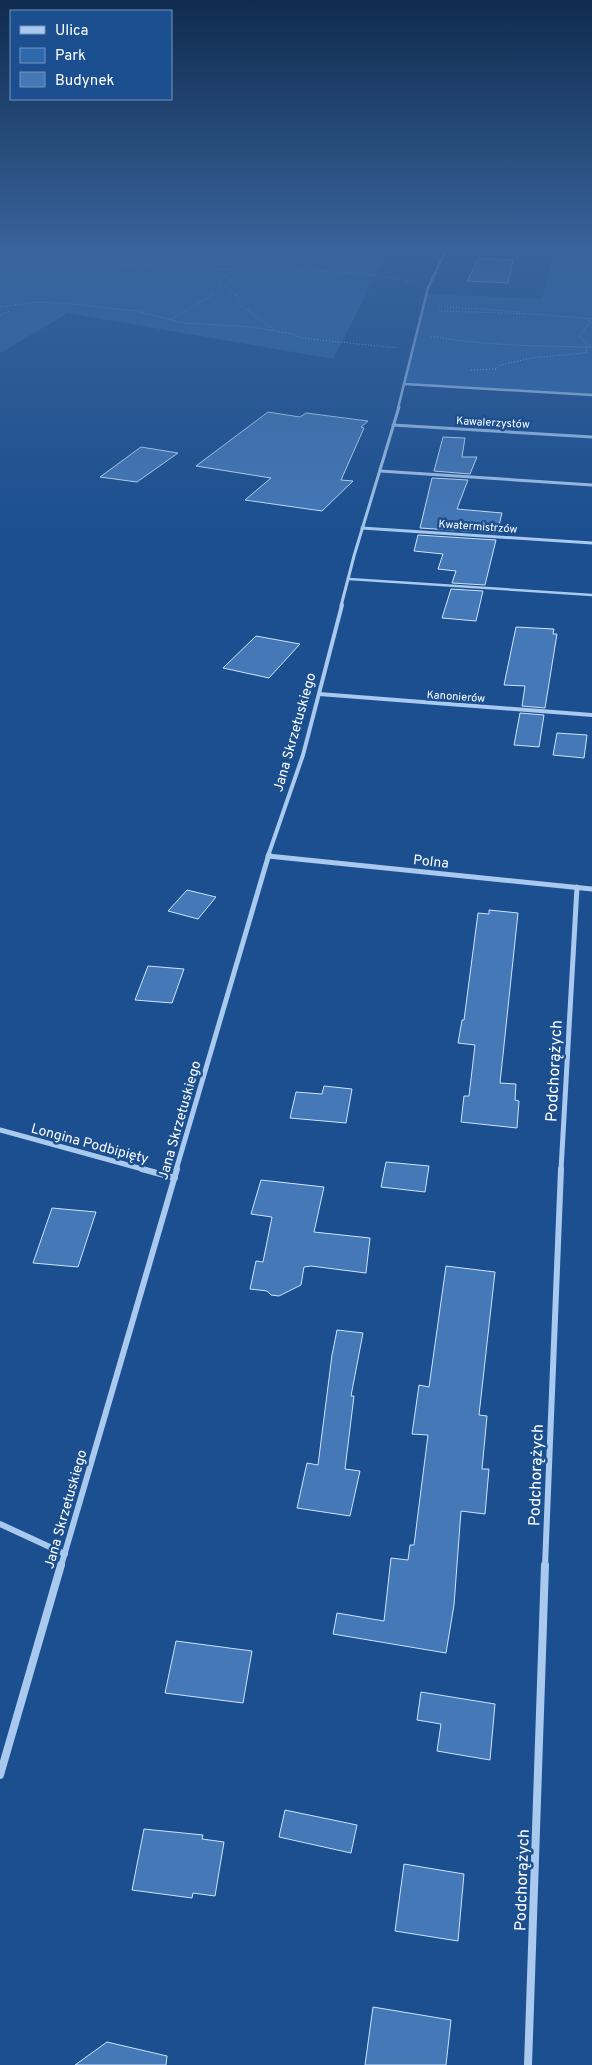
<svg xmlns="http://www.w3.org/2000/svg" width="592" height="2065" font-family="Overpass,sans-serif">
	<rect width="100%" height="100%" fill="#1b4f8f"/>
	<!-- green -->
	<g fill="#2e69ad">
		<polygon points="0,250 389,250 333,359 68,313 0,353"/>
		<polygon points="555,252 592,253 592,395 405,384 427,294 542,299"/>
	</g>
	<!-- building -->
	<g fill="#4478b7" stroke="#cfe3fa">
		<polygon points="479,258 513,260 508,283 467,281"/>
		<polygon points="268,412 300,417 306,413 368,421 361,427 364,428 341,480 353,481 322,511 245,500 271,478 196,466"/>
		<polygon points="443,437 465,438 462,457 477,457 470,474 434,471"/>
		<polygon points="141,447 178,453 137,482 100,477"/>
		<polygon points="432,478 468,480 457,509 502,513 497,533 420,528"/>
		<polygon points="418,535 496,540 485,585 452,583 456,571 438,569 443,554 414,551"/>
		<polygon points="451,589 483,591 476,621 442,618"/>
		<polygon points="516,627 554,629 553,634 557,634 545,708 522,706 525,686 504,685"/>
		<polygon points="256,636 300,644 269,678 223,668"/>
		<polygon points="520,713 544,715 539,747 514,745"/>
		<polygon points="557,733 587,735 584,758 553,755"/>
		<polygon points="187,890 216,897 198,919 168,911"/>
		<polygon points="489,910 518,913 500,1083 516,1084 515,1100 519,1101 517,1128 461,1122 464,1096 469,1096 475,1045 458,1043 462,1020 464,1020 478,913 489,914"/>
		<polygon points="148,966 184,969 172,1003 135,1000"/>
		<polygon points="324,1086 352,1089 346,1123 290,1118 296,1092 322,1094"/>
		<polygon points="386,1162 429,1166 425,1192 381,1187"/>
		<polygon points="261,1180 324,1187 314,1232 370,1238 366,1273 311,1266 304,1267 301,1285 279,1296 271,1295 267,1291 250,1289 256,1261 263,1262 272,1217 251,1214"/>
		<polygon points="52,1208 96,1212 78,1267 33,1263"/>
		<polygon points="446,1266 495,1272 479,1415 487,1416 482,1469 489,1469 485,1514 461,1511 454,1605 446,1653 333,1634 337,1613 384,1621 391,1558 408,1560 410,1545 414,1545 428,1435 412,1434 419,1385 429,1387"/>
		<polygon points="337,1330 363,1333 351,1396 354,1396 345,1469 360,1471 350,1516 297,1508 307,1463 318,1465 332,1355"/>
		<polygon points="176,1641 252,1651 243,1703 165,1693"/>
		<polygon points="421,1692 495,1704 490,1760 437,1751 441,1724 417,1720"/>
		<polygon points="285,1810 357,1825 351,1853 279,1837"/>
		<polygon points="144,1829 203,1835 202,1839 224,1842 215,1896 193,1893 192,1898 132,1890"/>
		<polygon points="404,1864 464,1874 458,1941 395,1931"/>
		<polygon points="373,2007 451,2020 446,2065 365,2065"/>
		<polygon points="107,2042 167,2056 166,2065 75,2065"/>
	</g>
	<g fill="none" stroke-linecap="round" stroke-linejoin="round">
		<!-- path -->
		<g stroke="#a9c9ee" stroke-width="1" stroke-dasharray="1 2" stroke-linecap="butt">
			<path d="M0 259C80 263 159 267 239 270 295 271 358 269 413 282"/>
			<polyline points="123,264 142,258 150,250"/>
			<polyline points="230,272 233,274 231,281 225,286 236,295 239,304 274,330"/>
			<polyline points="438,306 521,312"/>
			<polyline points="0,307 38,302 72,304 137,311 183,323 252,327 292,334 301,338 398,348"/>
			<polyline points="438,311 534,314 592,319"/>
			<polyline points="0,316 9,311 6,307"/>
			<polyline points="170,320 212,295 221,287 220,278 230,272 230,270 218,263 212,250"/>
			<polyline points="589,320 591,322 579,336 590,346"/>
			<path d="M431 336C484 346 538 346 592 347"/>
			<polyline points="471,370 496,369 501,365 531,358 583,353 587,352 586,347"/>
		</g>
		<!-- service -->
		<polyline stroke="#a9c9ee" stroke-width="2.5" points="349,579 592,595"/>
		<!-- minor-far5 -->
		<g stroke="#a9c9ee" stroke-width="2.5">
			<polyline points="405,384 592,395"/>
			<polyline points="398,408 428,288 446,250"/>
		</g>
		<!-- minor-far4 -->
		<g stroke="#a9c9ee" stroke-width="3">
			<polyline points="393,425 592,437"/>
			<polyline points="380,471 592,485"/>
			<polyline points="362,528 592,543"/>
			<polyline points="341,606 354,556 399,407"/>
		</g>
		<!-- minor-far3 -->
		<g stroke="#a9c9ee" stroke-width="4">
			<polyline points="319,694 592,715"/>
			<polyline points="268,856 303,755 342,605"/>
		</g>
		<!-- minor-far2 -->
		<g stroke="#a9c9ee" stroke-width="5">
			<polyline points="268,856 592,889"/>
			<polyline points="0,1130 146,1170"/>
			<polyline points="176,1170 269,854"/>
			<polyline points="561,1170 577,887"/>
		</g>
		<!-- minor-far1 -->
		<g stroke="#a9c9ee" stroke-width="6">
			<polyline points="142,1169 175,1178"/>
			<polyline points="0,1524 65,1554"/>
			<polyline points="61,1566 177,1169"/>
			<polyline points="545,1566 561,1169"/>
		</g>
		<!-- minor -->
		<g stroke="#a9c9ee" stroke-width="8">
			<polyline points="0,1775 61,1565"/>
			<polyline points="528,2065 545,1565"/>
		</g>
	</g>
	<!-- sky -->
	<linearGradient id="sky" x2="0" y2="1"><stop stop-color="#0f2b4f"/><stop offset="0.46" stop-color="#39639b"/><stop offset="1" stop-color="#39639b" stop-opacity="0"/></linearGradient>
	<rect width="592" height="539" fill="url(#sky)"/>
	<g text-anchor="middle" stroke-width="5" stroke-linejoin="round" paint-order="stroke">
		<!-- far-street labels -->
		<g font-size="11" fill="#fff" stroke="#1b4f8f">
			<text transform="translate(493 422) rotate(3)" y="4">Kawalerzystów</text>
			<text transform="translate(478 526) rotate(4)" y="4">Kwatermistrzów</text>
			<text transform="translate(456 696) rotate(4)" y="4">Kanonierów</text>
		</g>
		<!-- street labels -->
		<g font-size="14" fill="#fff" stroke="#1b4f8f">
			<text transform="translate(294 732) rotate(-74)" y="5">Jana Skrzetuskiego</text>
			<text transform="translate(431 861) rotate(6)" y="5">Polna</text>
			<text transform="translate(179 1120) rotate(-74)" y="5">Jana Skrzetuskiego</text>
			<text transform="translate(90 1143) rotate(15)" y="5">Longina Podbipięty</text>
			<text transform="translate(65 1509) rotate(-74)" y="5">Jana Skrzetuskiego</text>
		</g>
		<!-- near-street labels -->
		<g font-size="16" fill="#fff" stroke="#1b4f8f">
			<text transform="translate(553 1071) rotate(-87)" y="6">Podchorążych</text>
			<text transform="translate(535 1475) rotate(-88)" y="6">Podchorążych</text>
			<text transform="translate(521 1880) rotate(-88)" y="6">Podchorążych</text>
		</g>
	</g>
	<!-- legend -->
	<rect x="10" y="10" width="162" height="90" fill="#1b4f8f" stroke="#7695bc"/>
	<rect x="20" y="26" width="25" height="8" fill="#a9c9ee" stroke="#7695bc"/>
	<text x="55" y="35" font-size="15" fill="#ffffff">Ulica</text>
	<rect x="20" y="48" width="25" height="15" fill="#2e69ad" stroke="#7695bc"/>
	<text x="55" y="60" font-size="15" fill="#ffffff">Park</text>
	<rect x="20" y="72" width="25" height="15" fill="#4478b7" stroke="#7695bc"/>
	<text x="55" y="85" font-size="15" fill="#ffffff">Budynek</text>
</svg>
